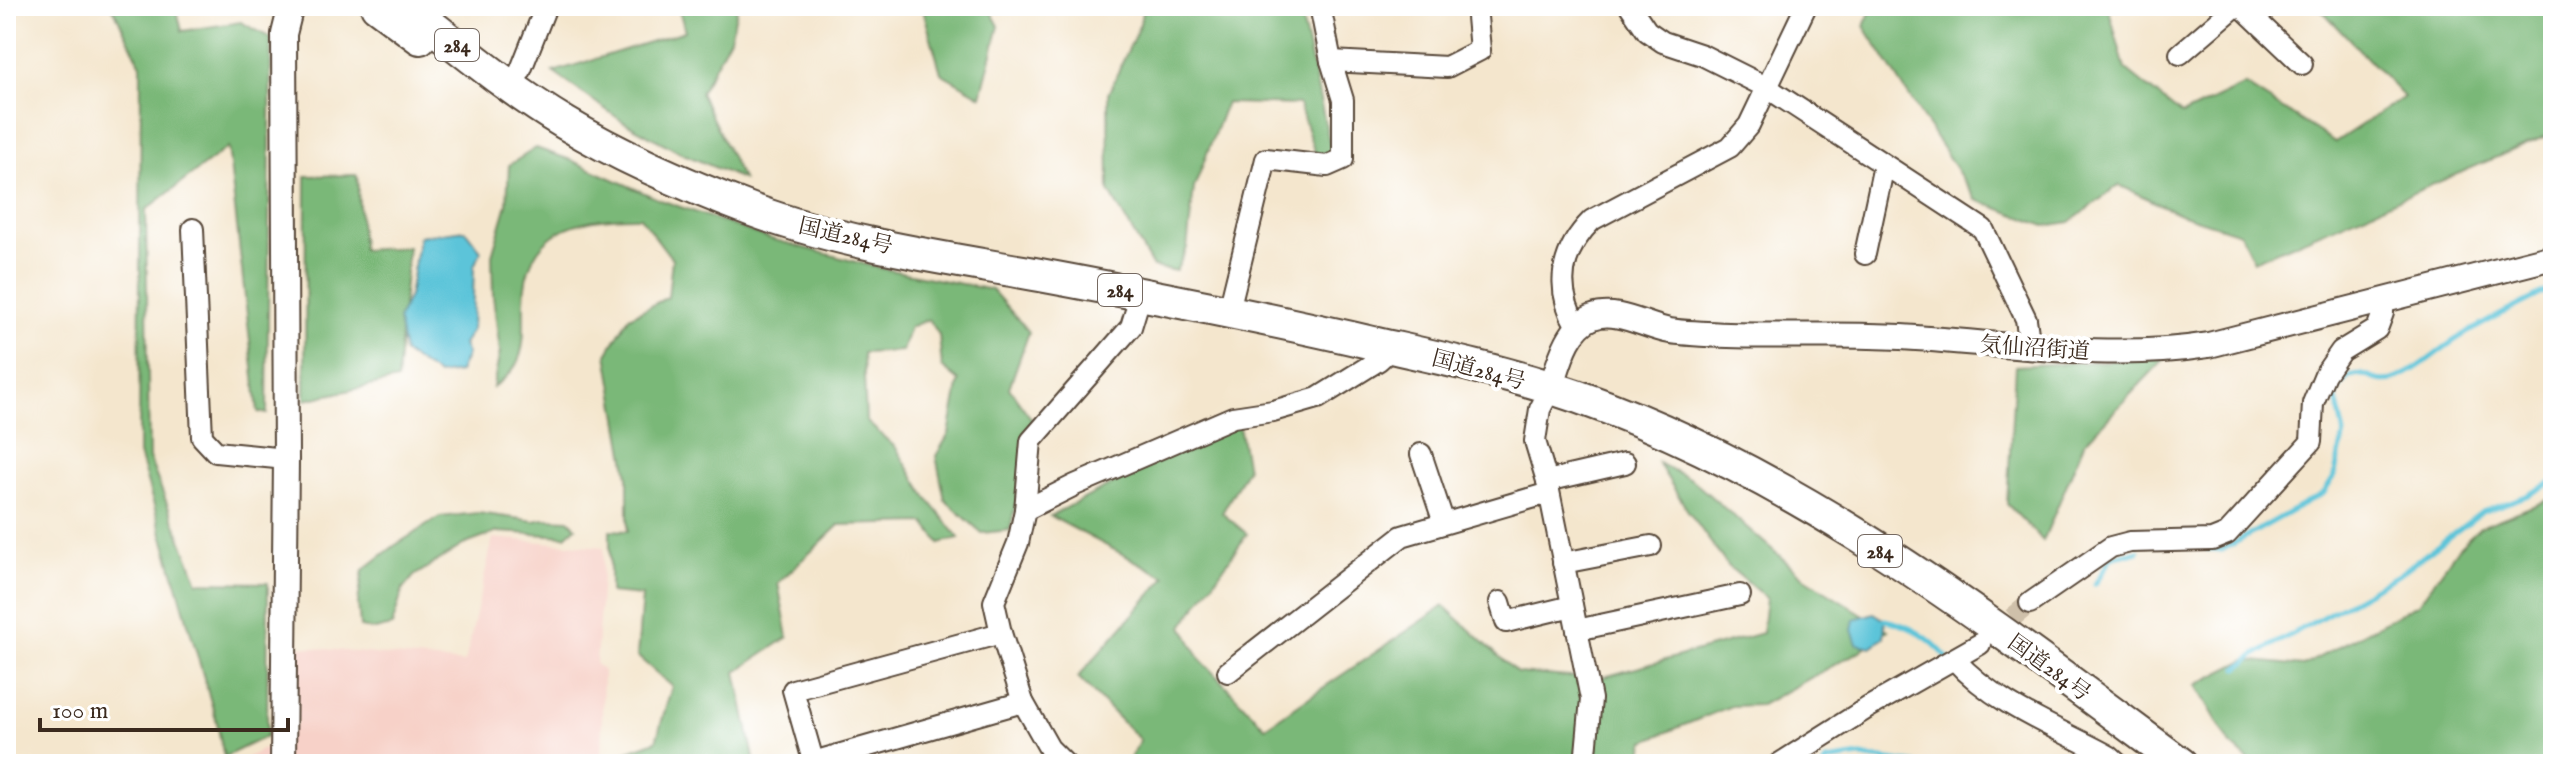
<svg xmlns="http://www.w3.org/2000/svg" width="2559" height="770" font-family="'IM FELL English','Noto Serif JP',serif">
	<rect width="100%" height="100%" fill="#fff"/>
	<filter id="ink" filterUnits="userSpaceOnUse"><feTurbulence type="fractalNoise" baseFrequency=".0125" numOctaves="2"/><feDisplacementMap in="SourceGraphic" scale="16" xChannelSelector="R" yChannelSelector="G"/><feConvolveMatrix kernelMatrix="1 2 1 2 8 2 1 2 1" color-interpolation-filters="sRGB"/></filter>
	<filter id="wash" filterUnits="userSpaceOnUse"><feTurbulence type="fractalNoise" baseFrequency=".006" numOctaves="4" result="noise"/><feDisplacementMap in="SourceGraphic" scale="32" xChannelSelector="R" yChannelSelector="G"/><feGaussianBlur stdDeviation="1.8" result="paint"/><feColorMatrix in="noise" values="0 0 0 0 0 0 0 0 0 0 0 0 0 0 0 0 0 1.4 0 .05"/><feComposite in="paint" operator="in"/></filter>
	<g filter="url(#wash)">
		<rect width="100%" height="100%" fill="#f4e6cd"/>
		<!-- built -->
		<polygon fill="#f7d1c8" points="493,538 604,547 596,664 603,671 601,764 234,764 263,749 297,723 296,646 465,663"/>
		<!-- forest -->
		<g fill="#7ab878" stroke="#5a714b" stroke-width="2">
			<polygon points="112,6 176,6 182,31 241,22 271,38 267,414 258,412 228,147 146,210 149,458 198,582 268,583 267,736 224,757 217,723 139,454 141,65"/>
			<polygon points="678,6 738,6 730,38 700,93 742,179 681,153 622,121 553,72 685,31"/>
			<polygon points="922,6 988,6 999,26 981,96 941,73"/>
			<polygon points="1143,6 1299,6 1335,167 1315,153 1299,105 1226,103 1194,188 1187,248 1176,271 1153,267 1109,191 1108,94 1140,24"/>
			<polygon points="1873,6 2108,6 2125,69 2182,115 2245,85 2335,142 2404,97 2318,6 2553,6 2553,133 2254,261 2240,233 2180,214 2119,185 2070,222 2045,226 1976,200 1864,26"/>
			<path d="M536 148 568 159 658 199 771 239 875 267 992 290 1029 332 1009 388 1033 421 1010 530 982 533 945 500 936 456 949 434 959 381 942 367 939 335 929 319 910 327 902 351 863 353 866 421 896 448 927 498 959 538 940 543 925 523 839 525 778 583 788 637 736 672 754 758 745 764H609V758L656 741 672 686 637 656 642 596 610 593V530L628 531V476L607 354 629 317 668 297 672 259 640 217C580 216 525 228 524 301 523 338 530 364 493 387L500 352 493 296 492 255 507 204 509 165Z"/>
			<polygon points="357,175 362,250 408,247 397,380 305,400 306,176"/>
			<polygon points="2165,358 2084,443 2043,541 2007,504 2015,366"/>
			<polygon points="1238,420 1247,469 1222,513 1247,534 1183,626 1200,659 1265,727 1444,606 1517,673 1597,679 1762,633 1766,598 1727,565 1688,511 1658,463 1691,479 1805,578 1888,630 1860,651 1761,705 1731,706 1645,741 1642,764 1577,764 1574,760 1573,764 1127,764 1140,740 1078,677 1166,577 1050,516"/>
			<polygon points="2548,500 2553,504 2553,764 2253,764 2231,745 2196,685 2245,660 2303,666 2418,604 2459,547 2480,527"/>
			<polygon points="478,513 535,521 544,519 569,520 576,527 566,536 498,532 463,545 414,576 403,589 392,626 375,630 360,627 358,602 363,570 394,546 440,517"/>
		</g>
		<!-- water -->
		<g fill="#5cc4d9" stroke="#4c777c" stroke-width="2">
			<polygon points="465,230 481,251 474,266 472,329 463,345 467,354 459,372 438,375 404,353 398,319 409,296 419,236"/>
			<polygon points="1874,613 1885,620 1884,638 1871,647 1857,644 1852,630 1854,619"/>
		</g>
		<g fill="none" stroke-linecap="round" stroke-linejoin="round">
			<!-- stream -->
			<g stroke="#5cc4d9" stroke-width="5">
				<path d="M2208 549 2222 550 2324 493 2334 477 2344 434 2335 394C2362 353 2367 391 2398 378 2422 368 2438 350 2460 337 2490 319 2521 304 2553 288"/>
				<polyline points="2095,584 2111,558 2138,551"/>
				<path d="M1885 620C1910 625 1931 638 1947 658"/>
				<polyline points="2238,668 2258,653 2398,575 2482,512 2526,496 2553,482"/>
				<polyline points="1824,764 1826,761 1861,756 1917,764"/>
				<polyline points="1976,764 1980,759"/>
			</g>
		</g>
	</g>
	<g filter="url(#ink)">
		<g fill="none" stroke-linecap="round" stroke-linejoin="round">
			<!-- minor-tunnel -->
			<polyline stroke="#cfc0aa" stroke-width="20" stroke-dasharray="20 10" stroke-linecap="butt" points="1989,637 2030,603"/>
			<defs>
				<g id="minor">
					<polyline points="1320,6 1331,61"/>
					<polyline points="1630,6 1647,31 1663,42 1702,55 1766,87 1983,229 2026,319 2030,348"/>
					<polyline points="2241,6 2302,64"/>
					<polyline points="2180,54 2236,6"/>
					<polyline points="507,84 520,72 546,6"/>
					<polyline points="193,229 202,437 216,452 286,459"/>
					<polyline points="1865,254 1884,165"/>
					<polyline points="1229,310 1266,159 1327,166 1343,159 1343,100 1331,61 1447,67 1480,50 1476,6"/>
					<path d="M1577 327C1554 288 1561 251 1592 220L1730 147 1749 125 1806 6"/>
					<polyline points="1551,388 1540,409 1535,441 1547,481 1591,699 1585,764"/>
					<polyline points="1421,454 1444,523"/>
					<polyline points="1547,481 1625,463"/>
					<polyline points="1025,510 1075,485 1233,417 1273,411 1318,398 1379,360 1393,347"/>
					<polyline points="1563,563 1651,546"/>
					<polyline points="1500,602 1506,622 1572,606"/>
					<polyline points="2030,603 2111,547 2130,542 2212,540 2227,534 2311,442 2313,403 2325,374 2341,351 2377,329 2383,313 2383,300"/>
					<polyline points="1577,630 1740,595"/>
					<path d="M1955 660C1995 705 2058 728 2109 756L2118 764"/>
					<polyline points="1228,672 1402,536 1549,493"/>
					<polyline points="813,762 1023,702"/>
					<polyline points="814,764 793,690 1001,633"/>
					<polyline points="1065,764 1049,748 1023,702 1001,633 994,602 1018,543 1025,510 1031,441 1131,327 1141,294"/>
					<polyline points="1779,764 1869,707 1980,644"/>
				</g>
				<g id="tertiary">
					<path d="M1551 388C1559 364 1567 327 1593 317 1617 308 1646 327 1670 331 1682 333 1694 333 1706 334 1771 338 1836 333 1901 337 2004 343 2107 361 2209 345L2553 257"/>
					<polyline points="283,764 286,459 284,34 291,6"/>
				</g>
				<g id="trunk">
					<polyline points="377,6 420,38"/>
					<path d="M406 6C458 46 508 89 565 123 623 158 688 186 752 210 844 244 944 258 1040 275 1153 296 1265 318 1377 344 1435 357 1493 369 1549 387 1785 462 1985 619 2181 764"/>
				</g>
			</defs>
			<!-- minor casing -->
			<use href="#minor" stroke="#574638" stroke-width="24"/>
			<!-- tertiary casing -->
			<use href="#tertiary" stroke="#574638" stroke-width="28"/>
			<!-- trunk casing -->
			<use href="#trunk" stroke="#574638" stroke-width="36"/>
			<!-- minor -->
			<use href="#minor" stroke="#fff" stroke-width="20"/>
			<!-- tertiary -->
			<use href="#tertiary" stroke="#fff" stroke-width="24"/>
			<!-- trunk -->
			<use href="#trunk" stroke="#fff" stroke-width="32"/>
		</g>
	</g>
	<g text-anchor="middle" stroke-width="8" stroke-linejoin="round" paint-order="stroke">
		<!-- shield labels -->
		<g fill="#fff" stroke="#766a62" stroke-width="2">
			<rect x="435" y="29" width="44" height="32" rx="6"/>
			<rect x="1098" y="274" width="44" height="32" rx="6"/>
			<rect x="1858" y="535" width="44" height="32" rx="6"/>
		</g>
		<g font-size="20" font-weight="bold" fill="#3b2a1e">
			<text x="457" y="52">284</text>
			<text x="1120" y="297">284</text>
			<text x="1880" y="558">284</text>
		</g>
		<!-- street labels -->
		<g font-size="22" fill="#3b2a1e" stroke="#fff">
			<text transform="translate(846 235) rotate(13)" y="8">国道284号</text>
			<text transform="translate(2035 347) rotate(4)" y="8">気仙沼街道</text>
			<text transform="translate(1479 369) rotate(15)" y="8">国道284号</text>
			<text transform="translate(2050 667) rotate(36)" y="8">国道284号</text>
		</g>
	</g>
	<!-- margin -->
	<rect width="2559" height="770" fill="none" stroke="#fff" stroke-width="32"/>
	<!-- scale -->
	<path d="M40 718v12h248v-12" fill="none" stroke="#3b2a1e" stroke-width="4"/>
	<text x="52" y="718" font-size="24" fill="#3b2a1e" stroke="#ffffff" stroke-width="6" paint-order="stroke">100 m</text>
</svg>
